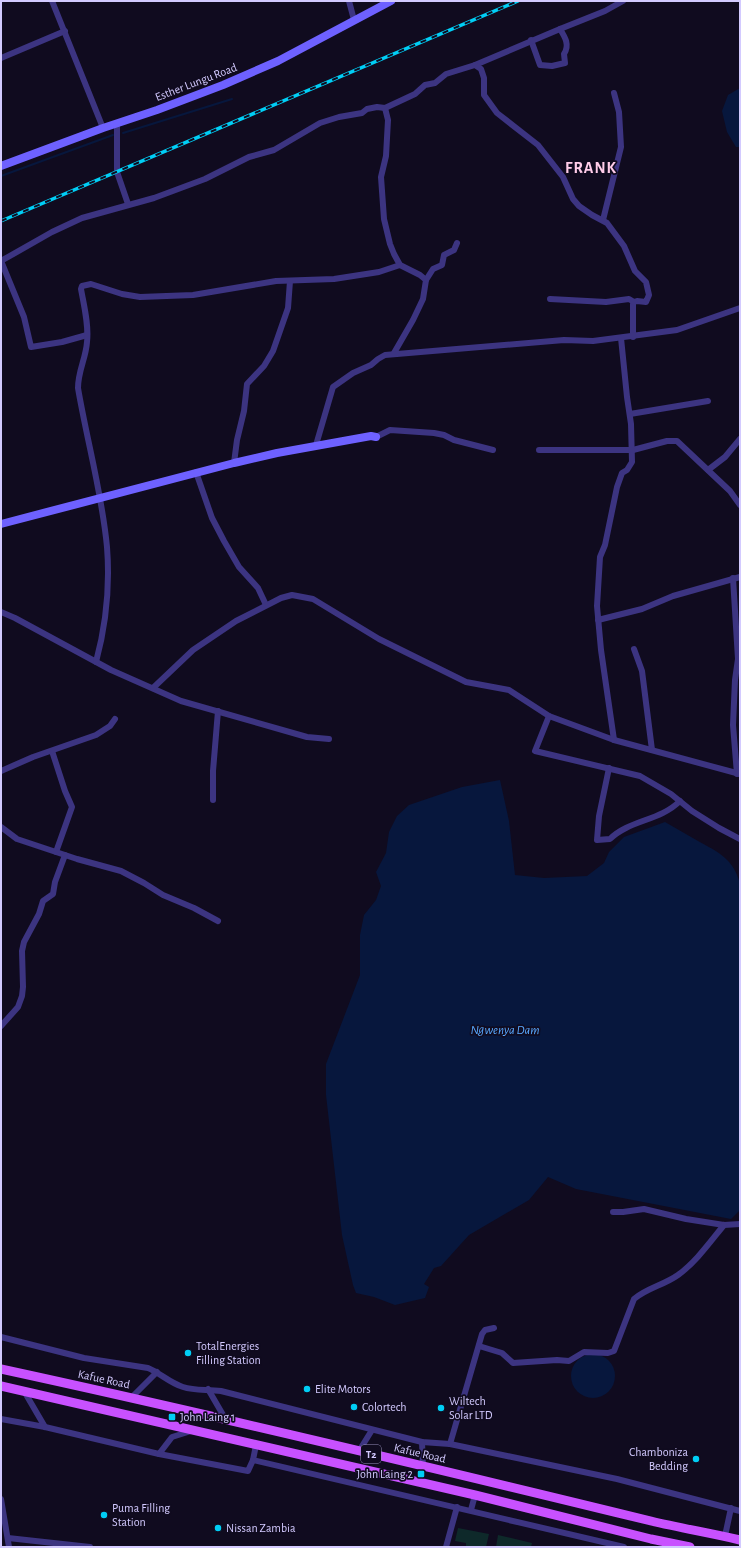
<svg xmlns="http://www.w3.org/2000/svg" width="741" height="1548" font-family="'Alegreya Sans',sans-serif">
	<rect width="100%" height="100%" fill="#100b1f"/>
	<!-- green -->
	<g fill="#0e292a">
		<polygon points="458,1528 489,1534 486,1547 466,1547 466,1543 455,1541"/>
		<polygon points="498,1535 532,1543 531,1547 496,1547"/>
	</g>
	<!-- water -->
	<g fill="#07173d">
		<polygon points="740,88 740,147 736,147 727,132 722,111 728,95"/>
		<path d="M500 780 509 821 515 875 544 878 587 876 604 863 609 852 624 837 665 822C676 828 687 835 698 841 718 852 734 859 740 884V1210L731 1219 576 1189 548 1177 529 1200 469 1235 441 1266 434 1268 424 1284 429 1287 425 1298 395 1305 374 1297 356 1293 353 1285 342 1235 326 1095V1064L360 975V935L364 915 376 900 381 886 376 872 386 853 389 832 397 816 409 805 462 787Z"/>
		<circle cx="593" cy="1376" r="22"/>
	</g>
	<g fill="none" stroke-linecap="round" stroke-linejoin="round">
		<!-- stream -->
		<g stroke="#07173d" stroke-width="2">
			<polyline points="123,133 232,99"/>
			<polyline points="1,176 113,135"/>
		</g>
		<!-- street -->
		<g stroke="#3c3481" stroke-width="6">
			<polyline points="52,1 103,128"/>
			<polyline points="349,1 354,20"/>
			<path d="M531 40 540 65 552 66 565 63 564 54C570 45 565 37 560 29"/>
			<polyline points="1,58 65,31"/>
			<polyline points="475,65 560,29 605,11 623,1"/>
			<polyline points="385,108 388,120 386,156 381,177 384,219 390,244 394,254 400,265 420,275 426,280 423,299 413,320 394,353"/>
			<polyline points="117,124 117,172 128,204"/>
			<polyline points="603,220 621,147 619,112 614,93"/>
			<polyline points="1,261 52,232 82,218 154,198 205,179 249,157 274,150 320,123 339,117 362,113 367,109 377,107 385,108 415,94 425,85 435,83 446,74 475,65 481,69 484,78 484,95 497,113 538,145 563,177 573,199 579,206 592,215 607,223 624,246 635,271 646,282 649,295 646,302 637,301 634,302 633,304 633,337"/>
			<polyline points="1,261 24,317 31,347 62,342 87,335"/>
			<polyline points="426,280 433,269 442,265 444,255 454,250 457,243"/>
			<polyline points="550,299 606,302 629,299 634,302"/>
			<polyline points="630,414 708,401"/>
			<polyline points="376,437 390,430 434,433 444,435 454,440 493,450"/>
			<polyline points="316,445 333,387 353,373 371,365 378,359 385,355 564,340 593,341 677,330 740,308"/>
			<polyline points="539,450 633,450 667,441 677,441 730,491 740,505"/>
			<polyline points="234,463 237,440 244,411 247,384 264,366 273,351 288,308 290,281"/>
			<polyline points="708,470 725,457 740,439"/>
			<polyline points="196,472 212,518 224,541 239,567 258,588 266,605"/>
			<polyline points="733,578 738,659 735,680 733,725 737,774"/>
			<polyline points="1,612 15,618 111,670 181,701 307,737 329,739"/>
			<polyline points="598,620 642,609 673,596 740,577"/>
			<polyline points="634,649 642,671 652,750"/>
			<path d="M96 662C106 625 110 585 107 547 102 493 87 441 78 388 78 371 86 358 87 342 89 325 84 306 81 289L82 286 91 284 122 294 140 297 193 295 276 281 334 279 379 272 400 265"/>
			<polyline points="153,688 193,650 236,621 281,598 292,595 313,599 379,639 466,682 509,690 549,716 614,740 740,774"/>
			<polyline points="549,716 535,751 640,776 671,794 692,811 719,828 740,839"/>
			<polyline points="614,740 601,650 597,606 600,557 605,545 617,487 622,473 627,470 632,462 631,424 627,397 621,338"/>
			<polyline points="52,751 65,791 72,807 56,852"/>
			<path d="M609 768 599 816 597 840 610 839C629 820 660 821 680 801"/>
			<polyline points="1,771 33,757 96,735 110,726 115,719"/>
			<polyline points="213,800 213,771 218,711"/>
			<polyline points="1,827 17,839 77,859 121,871 144,883 163,895 194,908 218,921"/>
			<polyline points="1,1026 18,1007 22,996 23,987 22,951 24,942 39,914 43,901 53,894 55,882 65,855"/>
			<polyline points="613,1212 623,1212 644,1209 686,1219 724,1225 740,1224"/>
			<path d="M1 1337 84 1358 148 1368C160 1373 170 1383 183 1387 195 1391 208 1389 221 1391L422 1442 450 1444 617 1479 740 1511"/>
			<path d="M479 1346 502 1353 513 1363 557 1360 569 1361 584 1352 608 1353 614 1351 634 1299C647 1288 664 1285 678 1275 696 1262 710 1242 724 1225"/>
			<polyline points="208,1389 226,1420"/>
			<polyline points="24,1391 45,1427"/>
			<polyline points="132,1397 157,1372"/>
			<polyline points="1,1419 45,1427 159,1454 172,1437 191,1431"/>
			<polyline points="422,1442 423,1466"/>
			<polyline points="450,1444 482,1334 485,1330 494,1328"/>
			<polyline points="256,1445 253,1460 624,1547"/>
			<polyline points="359,1451 372,1430"/>
			<polyline points="159,1454 248,1471 253,1460"/>
			<polyline points="1,1499 9,1547"/>
			<polyline points="471,1510 475,1495"/>
			<polyline points="725,1536 731,1508"/>
			<polyline points="8,1538 90,1547"/>
			<polyline points="446,1547 457,1507"/>
		</g>
		<!-- secondary -->
		<g stroke="#6e61ff" stroke-width="8">
			<polyline points="1,166 103,128 157,110 223,85 278,61 391,1"/>
			<polyline points="1,524 234,463 277,453 371,436 376,437"/>
		</g>
		<!-- primary -->
		<g stroke="#c851ff" stroke-width="9">
			<path d="M1 1369C218 1416 434 1468 651 1521 680 1528 710 1533 740 1540"/>
			<polyline points="1,1386 475,1495 651,1539 690,1547"/>
		</g>
		<defs>
			<polyline id="rail" points="1,221 518,1"/>
		</defs>
		<!-- rail casing -->
		<use href="#rail" stroke="#00cef5" stroke-width="3.5"/>
		<!-- rail -->
		<use href="#rail" stroke="#100b1f" stroke-width="2" stroke-dasharray="6" stroke-linecap="butt"/>
	</g>
	<!-- markers -->
	<g fill="#00cef5" stroke="#100b1f" stroke-width="1.5">
		<circle cx="188" cy="1353" r="4"/>
		<circle cx="307" cy="1389" r="4"/>
		<circle cx="354" cy="1407" r="4"/>
		<circle cx="441" cy="1408" r="4"/>
		<rect x="168" y="1413" width="8" height="8" rx="2"/>
		<circle cx="696" cy="1459" r="4"/>
		<rect x="417" y="1470" width="8" height="8" rx="2"/>
		<circle cx="104" cy="1515" r="4"/>
		<circle cx="218" cy="1528" r="4"/>
	</g>
	<g text-anchor="middle" stroke-width="3.5" stroke-linejoin="round" paint-order="stroke">
		<!-- shield labels -->
		<rect fill="#100b1f" stroke="#9891bc" stroke-width="1" x="361" y="1445" width="20" height="18" rx="3"/>
		<g font-size="11" font-weight="bold" fill="#d3caff">
			<text x="371" y="1458">T2</text>
		</g>
		<!-- street labels -->
		<g font-size="12" fill="#d3caff" stroke="#100b1f">
			<text transform="translate(196 82) rotate(-21)" y="4">Esther Lungu Road</text>
			<text transform="translate(104 1379) rotate(12)" y="4">Kafue Road</text>
			<text transform="translate(420 1453) rotate(13)" y="4">Kafue Road</text>
		</g>
		<!-- poi labels -->
		<g font-size="12" fill="#d3caff" stroke="#100b1f" text-anchor="start">
			<text x="196" y="1350">TotalEnergies<tspan x="196" dy="14">Filling Station</tspan></text>
			<text x="315" y="1393">Elite Motors</text>
			<text x="449" y="1405">Wiltech<tspan x="449" dy="14">Solar LTD</tspan></text>
			<text x="362" y="1411">Colortech</text>
			<text x="180" y="1421">John Laing 1</text>
			<text x="688" y="1456" text-anchor="end">Chamboniza<tspan x="688" dy="14">Bedding</tspan></text>
			<text x="413" y="1478" text-anchor="end">John Laing 2</text>
			<text x="112" y="1512">Puma Filling<tspan x="112" dy="14">Station</tspan></text>
			<text x="226" y="1532">Nissan Zambia</text>
		</g>
		<!-- water labels -->
		<g font-size="13" font-style="italic" fill="#58a8ff" stroke="#100b1f">
			<text x="505" y="1034">Ngwenya Dam</text>
		</g>
		<!-- district labels -->
		<g font-size="16" font-weight="bold" letter-spacing="1" fill="#ffcce9" stroke="#100b1f">
			<text x="591" y="173">FRANK</text>
		</g>
	</g>
	<!-- border -->
	<rect width="741" height="1548" fill="none" stroke="#d3caff" stroke-width="4"/>
</svg>
